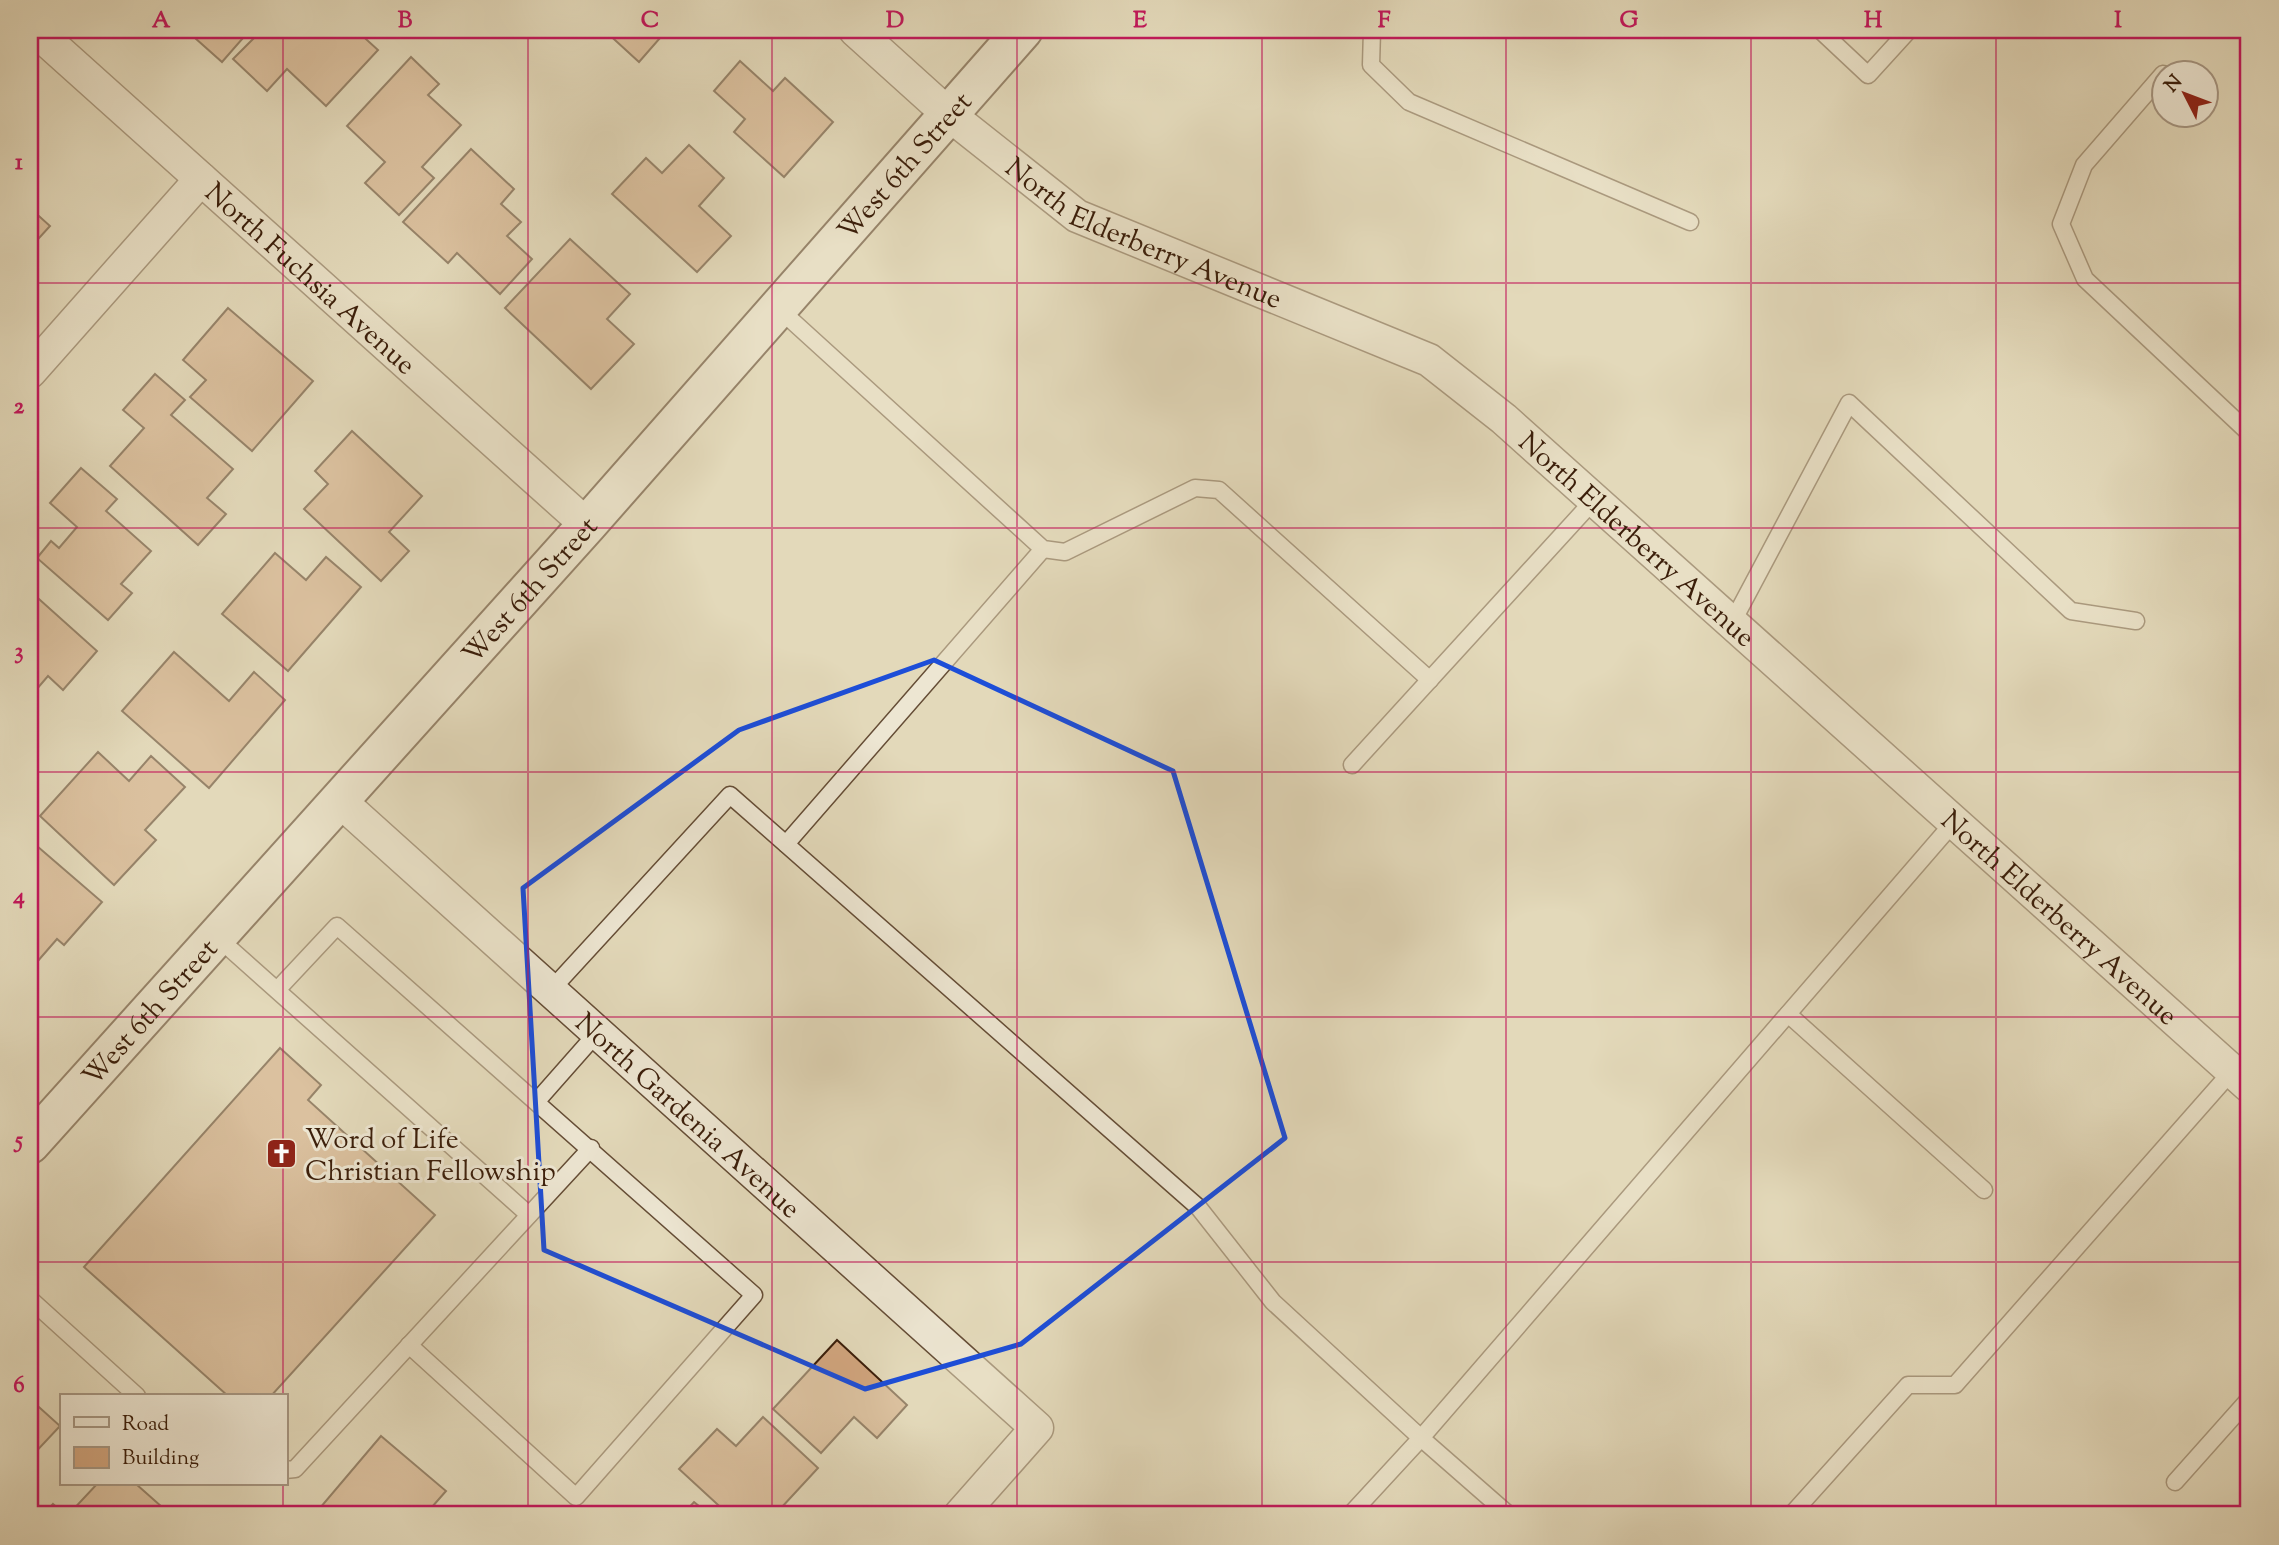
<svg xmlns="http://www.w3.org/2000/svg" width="2279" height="1545" font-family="'Sorts Mill Goudy',serif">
	<rect width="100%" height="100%" fill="#e3d9ba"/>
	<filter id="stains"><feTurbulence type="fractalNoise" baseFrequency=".00286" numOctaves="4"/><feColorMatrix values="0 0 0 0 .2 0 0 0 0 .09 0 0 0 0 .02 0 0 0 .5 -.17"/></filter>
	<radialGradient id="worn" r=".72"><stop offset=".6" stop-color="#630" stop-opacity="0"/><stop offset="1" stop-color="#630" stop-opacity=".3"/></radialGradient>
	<!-- building -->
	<g fill="#d1a57e" stroke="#3b1e0a" stroke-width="2">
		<polygon points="186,30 250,30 222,62"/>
		<polygon points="262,30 272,38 280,30 356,30 378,50 326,106 287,69 267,91 233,59"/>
		<polygon points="604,30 667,30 639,62"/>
		<polygon points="411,57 439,84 428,95 461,125 422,167 434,178 399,215 365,183 385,162 347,126"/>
		<polygon points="740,61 773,91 785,78 833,122 784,177 734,132 745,119 714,91"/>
		<polygon points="689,145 724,178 699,206 731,236 697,272 612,194 646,158 662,173"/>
		<polygon points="471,149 514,189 501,204 521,222 507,236 532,259 500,294 457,253 448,263 403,222"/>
		<polygon points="30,208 50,226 30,248"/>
		<polygon points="570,239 630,294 607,319 634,344 591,389 505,308"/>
		<polygon points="228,308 313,381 252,451 190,397 206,380 183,360"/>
		<polygon points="155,374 185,400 171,415 233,469 207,498 226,514 198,545 110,466 144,428 123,410"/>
		<polygon points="352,431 422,496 389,532 409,551 381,581 304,509 328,484 315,471"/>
		<polygon points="81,468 117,499 106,511 151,551 121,584 132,593 108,620 37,558 51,541 59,548 77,527 50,503"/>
		<polygon points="275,553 306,580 326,557 361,587 288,671 222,614"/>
		<polygon points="30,591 97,651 63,690 48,676 30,697"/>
		<polygon points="174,652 229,701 254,672 285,700 209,788 122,711"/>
		<polygon points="98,752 129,781 151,756 185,787 145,830 156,840 114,885 40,816"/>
		<polygon points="30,840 102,902 64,945 57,939 30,970"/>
		<polygon points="280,1048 321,1085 308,1100 435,1215 271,1396 228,1396 84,1267"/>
		<polygon points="837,1340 907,1405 877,1438 854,1417 821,1453 773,1409"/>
		<polygon points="30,1399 60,1426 30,1458"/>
		<polygon points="763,1417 818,1468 781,1508 789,1515 729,1515 679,1469 717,1429 736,1446"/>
		<polygon points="381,1436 446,1491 425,1515 314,1515"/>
		<polygon points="97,1484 136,1484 171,1515 68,1515"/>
		<polygon points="694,1502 710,1515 682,1515"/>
		<polygon points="53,1504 66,1515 43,1515"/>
	</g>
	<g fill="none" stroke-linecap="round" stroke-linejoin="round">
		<defs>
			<g id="lane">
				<polyline points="1372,30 1371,65 1409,102 1690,222"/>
				<polyline points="1820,30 1868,75 1909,30"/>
				<polyline points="2163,74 2084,165 2061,224 2085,279 2249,433"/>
				<polyline points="778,308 1043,549 1065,552 1195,488 1219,490 1430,680"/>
				<polyline points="1732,623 1849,403 2071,611 2136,621"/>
				<polyline points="1352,765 1594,500"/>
				<polyline points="786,844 1043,549"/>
				<polyline points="217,937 529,1215"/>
				<polyline points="277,990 337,926 754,1295 576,1497 409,1345"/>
				<polyline points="550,991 730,795 1199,1208 1273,1302 1421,1438 1954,822"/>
				<polyline points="1788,1014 1984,1190"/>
				<polyline points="537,1101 597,1033"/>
				<polyline points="30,1299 137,1396"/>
				<polyline points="285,1470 295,1469 591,1148"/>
				<polyline points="2175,1482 2249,1399"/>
				<polyline points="1350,1515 1421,1438 1509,1515"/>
				<polyline points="1791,1515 1908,1385 1955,1385 2232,1071"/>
			</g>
			<g id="street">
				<path id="s1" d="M35 30 587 525"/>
				<path id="s2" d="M855 30 947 113 1077 216 1429 360 1504 419 2249 1086"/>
				<polyline points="30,372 201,179"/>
				<path id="s3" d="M340 801 1037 1428 960 1515"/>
			</g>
			<g id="secondary">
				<path id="s4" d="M30 1144 587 525 1023 30"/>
			</g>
		</defs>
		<!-- lane casing -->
		<use href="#lane" stroke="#654d36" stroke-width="19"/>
		<!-- street casing -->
		<use href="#street" stroke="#654d36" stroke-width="35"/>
		<!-- secondary casing -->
		<use href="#secondary" stroke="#3b1e0a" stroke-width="42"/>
		<!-- lane -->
		<use href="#lane" stroke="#ede6d2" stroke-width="16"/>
		<!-- street -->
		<use href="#street" stroke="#ede6d2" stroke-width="32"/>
		<!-- secondary -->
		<use href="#secondary" stroke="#ede6d2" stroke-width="38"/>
	</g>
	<!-- marked area -->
	<path d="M0 0H2279V1545H0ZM934 660 1173 771 1285 1138 1021 1344 865 1389 544 1250 523 888 739 730Z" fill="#e3d9ba" fill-opacity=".55" fill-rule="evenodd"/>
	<path fill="none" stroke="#1d4ed8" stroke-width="5" stroke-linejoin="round" d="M934 660 1173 771 1285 1138 1021 1344 865 1389 544 1250 523 888 739 730Z"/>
	<!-- grid -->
	<path fill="none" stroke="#c2185b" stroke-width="2" stroke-opacity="0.55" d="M283 30V1396M528 30V1515M772 30V1515M1017 30V1515M1262 30V1515M1506 30V1515M1751 30V1515M1996 30V1515M30 283H2249M30 528H2249M30 772H2249M30 1017H2249M30 1262H2249M283 1484V1515"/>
	<!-- icons -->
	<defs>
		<symbol id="church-square" viewBox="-11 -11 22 22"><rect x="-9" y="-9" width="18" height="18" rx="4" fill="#8f2418" stroke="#ede6d2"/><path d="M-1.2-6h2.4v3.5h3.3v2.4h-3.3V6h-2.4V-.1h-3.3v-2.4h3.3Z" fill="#fff"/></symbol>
	</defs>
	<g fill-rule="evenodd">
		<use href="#church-square" x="264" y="1136" width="35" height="35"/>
	</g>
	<g text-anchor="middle" stroke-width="6" stroke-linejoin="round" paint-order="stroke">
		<!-- street labels -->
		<g font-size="28" fill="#3b1e0a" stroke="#ede6d2">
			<text dy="10" stroke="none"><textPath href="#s4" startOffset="1312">West 6th Street</textPath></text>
			<text dy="10" stroke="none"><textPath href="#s2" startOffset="357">North Elderberry Avenue</textPath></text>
			<text dy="10" stroke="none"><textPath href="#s1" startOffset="371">North Fuchsia Avenue</textPath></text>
			<text dy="10" stroke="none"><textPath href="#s2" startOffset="945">North Elderberry Avenue</textPath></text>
			<text dy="10" stroke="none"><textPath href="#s4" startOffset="746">West 6th Street</textPath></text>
			<text dy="10" stroke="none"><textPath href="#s2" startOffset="1512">North Elderberry Avenue</textPath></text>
			<text dy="10" stroke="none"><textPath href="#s4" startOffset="178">West 6th Street</textPath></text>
			<text dy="10" stroke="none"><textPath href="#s3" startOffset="469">North Gardenia Avenue</textPath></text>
		</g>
		<!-- poi labels -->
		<g font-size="28" fill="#3b1e0a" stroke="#ede6d2" text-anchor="start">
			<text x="305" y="1148">Word of Life<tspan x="305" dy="32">Christian Fellowship</tspan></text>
		</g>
	</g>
	<!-- margin -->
	<rect width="2279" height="1545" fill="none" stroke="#e3d9ba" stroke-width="77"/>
	<!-- legend -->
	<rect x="60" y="1394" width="228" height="91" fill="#ede6d2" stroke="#a69682" stroke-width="2"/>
	<rect x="74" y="1417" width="35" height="10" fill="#ede6d2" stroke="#a69682" stroke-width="2"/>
	<text x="122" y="1430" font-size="21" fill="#3b1e0a">Road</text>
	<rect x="74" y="1447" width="35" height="21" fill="#d1a57e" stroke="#a69682" stroke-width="2"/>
	<text x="122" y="1464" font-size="21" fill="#3b1e0a">Building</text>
	<!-- north arrow -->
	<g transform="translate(2185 94) rotate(312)"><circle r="33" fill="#ede6d2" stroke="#a69682" stroke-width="2"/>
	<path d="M0-5L12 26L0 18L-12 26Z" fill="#8f2418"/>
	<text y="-10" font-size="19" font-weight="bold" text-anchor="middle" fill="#3b1e0a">N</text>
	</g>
	<rect x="38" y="38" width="2202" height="1468" fill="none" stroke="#c2185b" stroke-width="2.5"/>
	<g font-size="23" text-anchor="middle" font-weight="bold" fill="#c2185b">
		<text x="161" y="27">A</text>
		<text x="405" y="27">B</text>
		<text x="650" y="27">C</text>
		<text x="895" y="27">D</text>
		<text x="1140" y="27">E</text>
		<text x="1384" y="27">F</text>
		<text x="1629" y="27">G</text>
		<text x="1873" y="27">H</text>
		<text x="2118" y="27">I</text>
		<text x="19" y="169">1</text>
		<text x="19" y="413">2</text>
		<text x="19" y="658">3</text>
		<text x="19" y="903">4</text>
		<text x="19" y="1147">5</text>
		<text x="19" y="1392">6</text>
	</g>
	<rect width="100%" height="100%" filter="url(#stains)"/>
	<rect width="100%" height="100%" fill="url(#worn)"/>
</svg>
